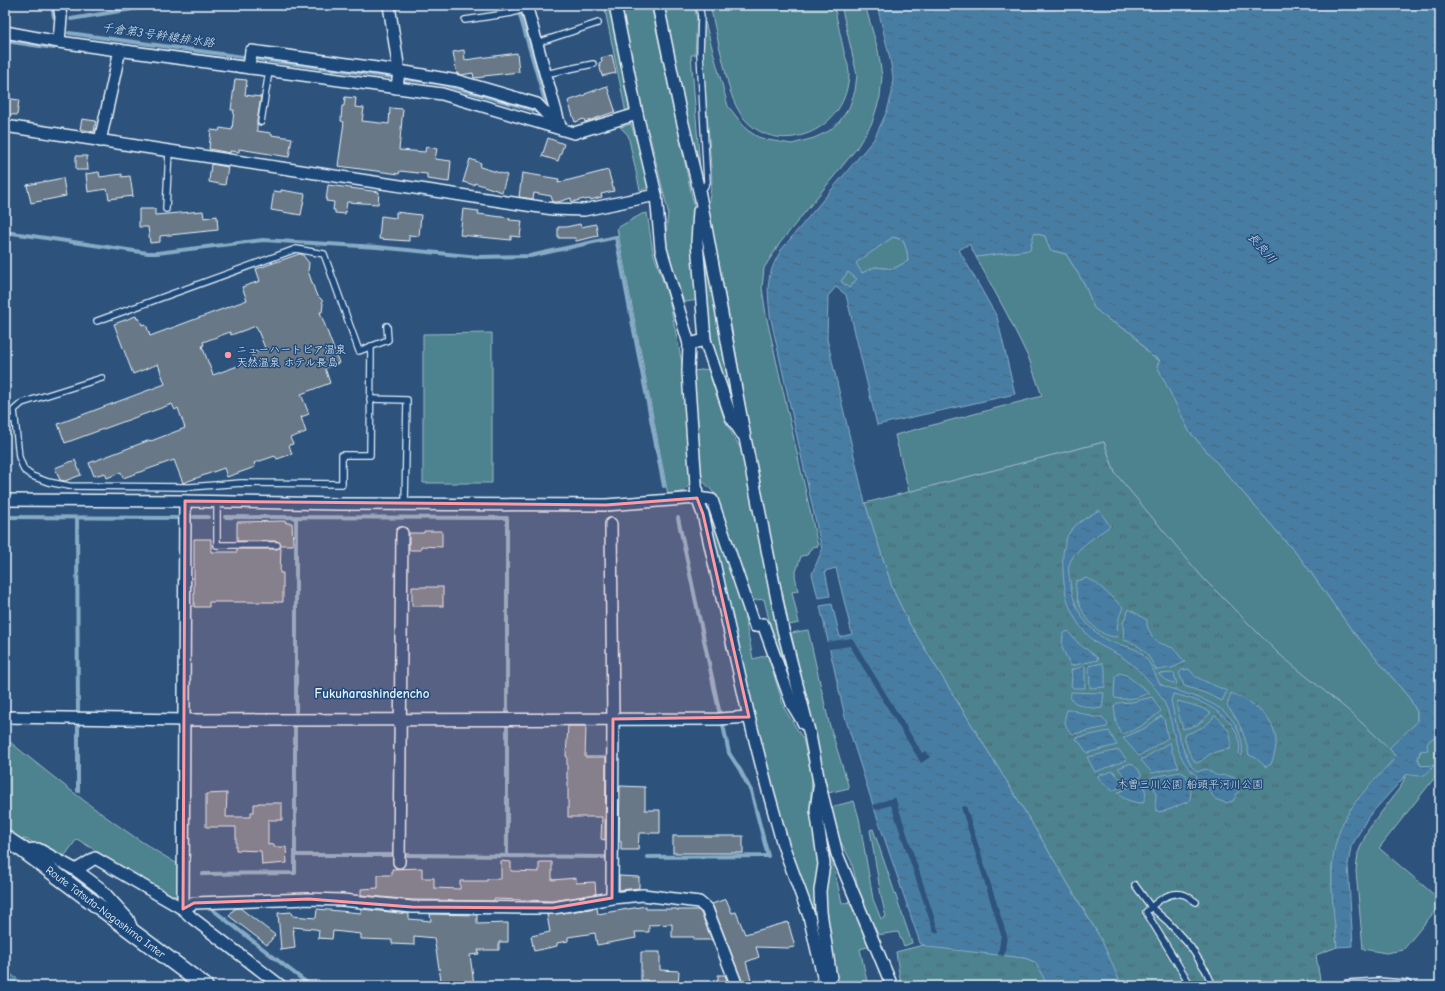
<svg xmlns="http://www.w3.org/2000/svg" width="1445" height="991" font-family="'Comic Neue','Klee One',sans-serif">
	<defs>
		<pattern id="park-tufts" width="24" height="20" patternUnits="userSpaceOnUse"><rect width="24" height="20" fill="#4e828f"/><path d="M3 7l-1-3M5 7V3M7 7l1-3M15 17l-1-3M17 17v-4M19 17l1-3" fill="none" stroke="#4a6870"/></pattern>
		<pattern id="water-ripples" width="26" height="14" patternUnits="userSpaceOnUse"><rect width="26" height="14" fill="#477da3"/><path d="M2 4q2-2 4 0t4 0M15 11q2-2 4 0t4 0" fill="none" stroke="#47657b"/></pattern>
	</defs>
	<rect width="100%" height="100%" fill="#2d537d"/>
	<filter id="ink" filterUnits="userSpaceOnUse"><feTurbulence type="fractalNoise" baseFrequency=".025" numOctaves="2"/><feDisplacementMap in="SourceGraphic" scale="8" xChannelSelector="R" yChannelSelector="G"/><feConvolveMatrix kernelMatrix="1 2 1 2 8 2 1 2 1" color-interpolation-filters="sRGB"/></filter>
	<g filter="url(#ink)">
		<!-- green -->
		<g fill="#4e828f" stroke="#9bbac4">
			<polygon points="604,5 612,5 633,107 630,112 626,113"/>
			<polygon points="619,5 651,5 694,206 692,242 697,300 680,303 665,250 668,211 650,137 642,116"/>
			<polygon points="664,5 694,5 697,19 695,55 691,55 700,168 698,169"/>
			<path d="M710 5H834C837 21 841 37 844 52 846 59 849 66 849 73 849 78 848 84 847 88 836 138 769 157 740 113 730 97 727 79 723 61 718 42 714 24 710 5Z"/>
			<polygon points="841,5 865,5 878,50 882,76 880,97 872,123 856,149 780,243 764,268 762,288 766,315 818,546 812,547 807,555 801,556 795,575 798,591 792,592 799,623 789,625 754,456 732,330 708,208 712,181 703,56 705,22 728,106 747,130 758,137 768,140 792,144 814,138 829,131 839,122 849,108 855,91 857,75"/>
			<path d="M631 124 650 184C648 188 645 190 640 190L628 135 620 127Z"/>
			<polygon points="647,213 653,252 669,299 684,373 690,483 685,491 668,495 617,228 642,214"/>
			<polygon points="1034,233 1045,236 1050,250 1066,254 1085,285 1094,308 1109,320 1133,334 1150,355 1160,361 1189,431 1302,560 1351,629 1396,682 1410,699 1417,712 1417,722 1405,735 1352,782 1115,473 1104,442 909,492 895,435 1042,396 1029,359 1007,314 976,257 1030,250"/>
			<polygon points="893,237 903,240 907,251 908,261 893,269 875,267 862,273 855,263"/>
			<polygon points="703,241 733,410 721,380 711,335 702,258"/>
			<polygon points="848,272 857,279 849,288 841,281"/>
			<polygon points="492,333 492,483 423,483 423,334"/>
			<polygon points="708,369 725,421 742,451 793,695 778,658 764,599 749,601 715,494 700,478 694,371"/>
			<path d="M705 503C731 549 743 607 753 659L768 655 784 708 803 739 812 777 810 807 818 866 815 893 818 932C802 885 786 838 772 790 746 696 727 599 705 503Z"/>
			<polygon points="808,630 829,723 849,788 828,793 791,633"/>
			<path d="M1434 737 1440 739V771L1379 848 1438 898 1439 906 1403 950 1386 953 1363 949 1356 871 1358 853 1368 830 1401 786 1407 773 1434 766H1421C1415 754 1421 753 1427 744 1430 740 1430 739 1434 737Z"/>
			<path d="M5 738C61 783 118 830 181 866L180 889 177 895 171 898 77 839 63 858 28 840 15 837 5 830Z"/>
			<polygon points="854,801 859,818 873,899 881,919 886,917 881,896 870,830 873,829 912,943 904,946 898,932 876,935 861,898 851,861 838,837 831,807"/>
			<polygon points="821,814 842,903 853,902 871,946 860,949 868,986 837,986 823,908"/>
		</g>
		<!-- park -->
		<polygon fill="url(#park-tufts)" stroke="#9bbac4" points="1104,442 1115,473 1203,578 1279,654 1349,711 1389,748 1396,757 1373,782 1350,810 1332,866 1332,886 1337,947 1316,955 1320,980 1294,986 901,986 896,952 923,945 1025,958 1035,962 1101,939 1018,800 909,623 893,590 865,503"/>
		<!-- water -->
		<g fill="url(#water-ripples)" stroke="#87abc5" fill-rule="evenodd">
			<path d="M877 5H1440V739C1433 737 1431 738 1427 744L1428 750 1420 751 1418 759 1421 766 1434 765C1425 778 1421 777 1407 774L1368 817 1351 847 1348 865 1353 946 1337 947C1333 902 1323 850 1350 810 1363 790 1381 774 1396 757L1389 748 1417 722V712L1410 699 1396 682 1351 629 1302 560 1189 431 1157 366 1160 360 1150 355 1133 334 1109 320 1094 308 1085 285 1066 254 1050 250 1045 236 1034 233 1030 250 976 257 969 244 959 250 997 317 1015 394 877 425 846 295 836 287 828 296 827 339 865 503 893 590 909 623 1018 800 1101 939 1122 986H1048L1035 962 1025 958 928 947 920 943 873 805 845 717 820 606 832 604 840 637 852 634 836 568 825 571 830 596 818 598 812 574 822 550 770 315C767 284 766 277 781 250L874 139 887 111 892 93 893 77 890 59ZM893 237 903 240 907 251 908 261 893 269 875 267 862 273 856 263ZM848 272 857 279 849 288 841 281Z"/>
			<path d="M1099 510 1110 526C1098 535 1078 547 1071 560 1067 566 1069 574 1070 581 1073 604 1082 623 1102 637 1113 646 1130 644 1141 653 1150 661 1155 674 1160 684 1188 697 1226 699 1239 732 1242 740 1243 748 1242 756L1239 755C1245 718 1203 700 1173 694L1171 701 1179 736 1184 751 1192 767 1198 772C1210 766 1208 772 1216 775 1222 776 1227 775 1233 777L1237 782 1239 790 1233 801 1226 803 1215 799 1207 787 1199 784 1196 779 1197 776C1170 756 1177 720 1160 695 1150 681 1136 666 1122 657 1113 651 1103 648 1095 642 1072 622 1064 599 1063 570 1062 556 1063 537 1074 527 1081 520 1091 515 1099 510Z"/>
			<path d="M1087 578 1095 582 1123 607C1119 617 1116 626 1118 637 1093 638 1073 603 1076 581Z"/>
			<path d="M1129 609 1147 620V626L1153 638 1157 642 1173 648 1185 662 1172 668 1156 670C1148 653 1142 645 1124 640L1123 623Z"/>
			<polygon points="1068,631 1078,643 1097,657 1098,660 1071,666 1062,648 1063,634"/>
			<polygon points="1102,663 1105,669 1105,687 1090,688 1089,666"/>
			<polygon points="1085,666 1085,688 1074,688 1071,686 1072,678 1071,670"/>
			<polygon points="1189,669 1195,676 1202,680 1227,691 1222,701 1205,693 1184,686 1179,673 1182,670"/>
			<path d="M1119 673 1126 675 1150 693C1138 697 1128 701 1115 698L1114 695 1115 677Z"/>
			<polygon points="1174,673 1177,685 1165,680 1158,674"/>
			<path d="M1071 692 1104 693 1102 708C1096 710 1074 705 1071 699 1070 697 1071 694 1071 692Z"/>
			<path d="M1231 693C1262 707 1287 727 1271 764L1266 767 1256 758 1249 755C1245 736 1240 721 1227 706Z"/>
			<path d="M1152 697 1161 711C1149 721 1137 731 1121 734L1116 722 1114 706 1117 703 1132 702Z"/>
			<path d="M1177 701C1189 704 1200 706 1211 713L1197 725 1183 729 1177 708Z"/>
			<path d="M1067 710H1072L1093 717H1102L1108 724 1107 727 1073 734C1064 727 1063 720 1067 710Z"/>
			<path d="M1215 715C1226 725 1234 734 1230 749 1223 750 1217 751 1210 754 1205 757 1202 762 1196 763 1189 755 1186 745 1184 735 1197 730 1207 727 1215 715Z"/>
			<polygon points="1161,716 1164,719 1168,738 1139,756 1123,738 1145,728"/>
			<polygon points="1109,731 1117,745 1087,753 1080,743 1075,738"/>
			<polygon points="1170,742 1172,752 1179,767 1152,773 1141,760"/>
			<polygon points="1119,750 1127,760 1095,772 1087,757"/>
			<polygon points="1131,763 1138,769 1142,776 1129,782 1118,768"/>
			<polygon points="1113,771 1125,784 1113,791 1104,784 1097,776"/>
			<path d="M1181 772 1186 775C1190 784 1193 791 1189 801L1171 809 1159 812 1156 810 1155 806 1156 795 1152 777Z"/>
			<path d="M1143 780 1146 795 1143 803C1134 803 1124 800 1117 793Z"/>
			<polygon points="5,970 27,986 5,986"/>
		</g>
		<!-- pier -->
		<g fill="#2d537d">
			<polygon points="852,638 922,753 926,751 930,757 921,763 850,646 829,649 827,642"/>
			<polygon points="895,797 939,932 934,933 891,805 875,810 873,805"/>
			<polygon points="966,806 1007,936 1004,956 998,955 1001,935 961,807"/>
		</g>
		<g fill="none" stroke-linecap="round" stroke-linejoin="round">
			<!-- stream -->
			<g stroke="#87abc5" stroke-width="4">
				<polyline points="52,5 54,17"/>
				<polyline points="517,5 545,101"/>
				<polyline points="71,19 157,5"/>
				<polyline points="69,33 243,57"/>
				<polyline points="5,41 54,48"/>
				<polyline points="257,59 392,77"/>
				<polyline points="405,79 439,83 534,110"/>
				<polyline points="5,232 148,253 157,253 263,240 377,247 479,257 530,256 616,237 664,486"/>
				<polyline points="5,517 177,518"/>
				<polyline points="194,517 208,517"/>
				<polyline points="225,517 507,518 507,712"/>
				<polyline points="77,518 78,712"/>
				<polyline points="678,518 720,715"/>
				<polyline points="296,711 296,517"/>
				<polyline points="78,725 78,791"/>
				<polyline points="507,725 507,856"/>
				<polyline points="295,855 393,855"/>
				<polyline points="405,855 605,857"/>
				<polyline points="647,857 768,856 751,791 740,770 729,753 723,725"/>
				<polyline points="203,874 295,873 295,727"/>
				<polyline points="213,910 311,986"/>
			</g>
		</g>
		<!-- building -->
		<g fill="#677887" stroke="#e8f1f8" fill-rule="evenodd">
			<polygon points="464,50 465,60 517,53 519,72 484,76 484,77 474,78 473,73 462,75 457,74 453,52"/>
			<polygon points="612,55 616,73 602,76 599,63 602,62 601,58"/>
			<polygon points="235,79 247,80 245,95 261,97 257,121 257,131 271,133 271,135 292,138 289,157 239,149 239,152 230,151 230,153 209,149 211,130 219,131 220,128 232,130 234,110 231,110"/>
			<polygon points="607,86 615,110 614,112 585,122 584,119 575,122 568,101 585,95 585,94"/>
			<polygon points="345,97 356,98 355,107 364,108 362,121 389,124 390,108 403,109 399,150 425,152 426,146 437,149 435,159 451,161 449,182 427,179 427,174 400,171 399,174 338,166 344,122 341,121 342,106 344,106"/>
			<polygon points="5,98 19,100 17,115 5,114"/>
			<polygon points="82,119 96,121 94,132 80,129"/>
			<polygon points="548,138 564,144 558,161 542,156"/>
			<polygon points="76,156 87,156 88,170 76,170"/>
			<polygon points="470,159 481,163 480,167 507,175 502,192 475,183 474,185 463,182"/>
			<polygon points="211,164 228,167 225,185 209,182"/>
			<polygon points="608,170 614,191 601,194 602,197 590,200 589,199 585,200 584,199 572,202 571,198 558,202 553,202 551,196 534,193 533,199 519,197 522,173 559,179 558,183"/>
			<polygon points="99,172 100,177 122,174 122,177 130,176 133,196 109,199 107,189 88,192 86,174"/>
			<polygon points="63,178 66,196 31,203 27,185"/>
			<polygon points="328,185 379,192 378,204 347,202 345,214 335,213 335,210 333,210 334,202 326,201"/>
			<polygon points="281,190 305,194 301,215 271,210 274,191 281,192"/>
			<polygon points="139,209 155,209 155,215 203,211 204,218 217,216 218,230 160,236 160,242 150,243 148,227 139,227"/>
			<polygon points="463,209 479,211 478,214 510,218 509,220 522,221 520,237 511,236 511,240 460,235"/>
			<polygon points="396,212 421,215 419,236 409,235 409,241 379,239 381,216 396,218"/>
			<polygon points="580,224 581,227 596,224 598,236 576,241 575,238 558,238 558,227 566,227"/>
			<path d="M299 254H302L309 263 308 271 316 294 322 300 323 304 322 312H320L339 363 325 368 330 383 301 394 309 414 301 417 306 432 290 438 293 444 289 445 292 454 277 459 275 456 254 463 255 467 227 477 224 468 183 483 174 460 123 478 121 472 107 478 105 473 94 476 89 463 150 440 151 441 185 428 178 408 175 410 172 404 65 443 58 424 165 384 158 364 133 374 114 324 136 316 137 319 139 318 142 325 146 324 150 336 247 300 242 287 260 281 256 269ZM256 326 265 348 251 353 254 360 213 375 202 346 204 345 203 342 230 332 231 335Z"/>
			<polygon points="75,460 81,475 65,481 60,480 55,468"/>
			<polygon points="286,521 286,523 292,523 293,545 281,545 279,542 277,541 237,541 237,522"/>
			<polygon points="424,531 442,531 442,547 421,546 421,550 409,550 409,533 424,533"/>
			<polygon points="194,539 211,539 211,552 237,552 237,549 277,549 281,547 280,573 283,573 283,602 209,602 209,607 194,607"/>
			<rect x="412" y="587" width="31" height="19"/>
			<polygon points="568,726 586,726 585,757 606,757 605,840 601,839 602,817 568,817 568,779 567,779 567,756 566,756"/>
			<polygon points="620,786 645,787 645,810 660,810 660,833 639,833 638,850 621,850 621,841 619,841"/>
			<polygon points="227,793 226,817 251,817 251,812 254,812 254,804 258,804 258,803 282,803 282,820 268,820 268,845 274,844 274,847 286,847 287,863 262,865 261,851 236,850 236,827 206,827 206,794"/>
			<rect x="673" y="836" width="70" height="17"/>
			<polygon points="501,861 511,862 511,871 539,872 539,862 552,862 552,880 576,878 576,883 595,882 596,894 552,901 494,899 494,901 412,900 361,895 361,889 378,888 378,875 392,875 392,869 422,868 422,878 434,878 434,888 460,889 460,881 487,881 487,879 501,879"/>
			<polygon points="619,876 639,877 639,888 619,890"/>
			<polygon points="726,899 732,913 736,912 745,934 788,922 795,947 788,948 756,947 759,957 746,962 752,983 744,986 712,904"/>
			<polygon points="646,906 646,909 677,909 677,910 698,910 701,913 712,940 694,940 694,937 672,937 672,924 649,925 649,932 635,932 636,938 597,945 595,933 568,937 568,941 557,943 557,946 534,951 531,936 550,932 547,915 597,908 598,914"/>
			<polygon points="240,908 275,935 267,945 229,916 234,909"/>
			<polygon points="317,909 361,913 361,909 409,914 409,919 431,921 430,914 477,915 477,924 508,923 508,942 499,942 499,950 478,950 479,954 470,955 474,985 442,986 434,938 414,936 414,945 392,944 392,940 361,939 361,934 333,931 332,939 318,938 319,930 315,929 293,927 295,948 281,950 278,913 292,912 293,916 316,918"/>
			<polygon points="641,952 660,952 660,970 679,971 678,986 648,986 647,980 641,980"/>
			<polygon points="718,975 725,975 729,986 718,986"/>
		</g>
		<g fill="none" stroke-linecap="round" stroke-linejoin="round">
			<defs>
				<g id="lane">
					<polyline points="699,5 701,16 700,54 707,182 701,193"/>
					<polyline points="465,20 512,13 527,8"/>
					<polyline points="537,43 598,23"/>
					<polyline points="545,74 593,64"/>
					<polyline points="261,122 269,71"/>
					<polyline points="166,209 169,151"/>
					<polyline points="97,321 296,249 324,254 359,351 388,340 387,326"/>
					<polyline points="102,378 22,403 14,410 19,457 24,470 32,476 48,482 69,486 190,487 241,483 342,484 342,455 370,455 371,346"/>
					<polyline points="370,399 407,400 405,504"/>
					<polyline points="5,420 15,419"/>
					<polyline points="217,501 217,545 277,545"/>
					<polyline points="1135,885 1151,907 1168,922 1190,946 1206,971 1213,986"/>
					<path d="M1187 986 1188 981 1146 912C1156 902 1169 890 1185 895 1189 897 1193 900 1196 902"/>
				</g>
				<g id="street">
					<polyline points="389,5 399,71 397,88"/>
					<polyline points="526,5 560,126"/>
					<polyline points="615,5 637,114 656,195 661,249 689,344"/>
					<polyline points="658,5 680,111 700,195 745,438 783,630 810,735 819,782 837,854 892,986"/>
					<polyline points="5,32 59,42 442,94 574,133 637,114"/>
					<polyline points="59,42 61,17 59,5"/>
					<polyline points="249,68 251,51 399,71 458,81 537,104 560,128"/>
					<polyline points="5,126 553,209 584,210 656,195"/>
					<polyline points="100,141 120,50"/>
					<polyline points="699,211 697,242 705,340"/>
					<polyline points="5,500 185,501 339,504 606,505 697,498 688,373 689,344 705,340 731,417 742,434"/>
					<polyline points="611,524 613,719 612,898"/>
					<polyline points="5,717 184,720 719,719 749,717"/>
					<polyline points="804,724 792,704 763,624 755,626 712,500 697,498 703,514 749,717 768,791 783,845 809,916 824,981 830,986"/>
					<polyline points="819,788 816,810 824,864 820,891 821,912 832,985"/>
					<polyline points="23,850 38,849 76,870 95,858 183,909 191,917 281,986"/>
					<polyline points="399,862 402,533"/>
					<polyline points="76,870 100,888 128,919 133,932"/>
					<polyline points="183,909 194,903 309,899 342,900 412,907 535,908 553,908 612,898 643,895 699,902 707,909 737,986"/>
					<polyline points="183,909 185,501"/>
					<polyline points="1347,986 1378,984 1406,986"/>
				</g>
				<g id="secondary">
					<path id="s1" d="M5 838 23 850 205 986"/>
				</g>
			</defs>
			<!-- lane casing -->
			<use href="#lane" stroke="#e8f1f8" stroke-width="8"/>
			<!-- street casing -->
			<use href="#street" stroke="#e8f1f8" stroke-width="14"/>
			<!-- secondary casing -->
			<use href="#secondary" stroke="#e8f1f8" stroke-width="18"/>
			<!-- lane -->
			<use href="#lane" stroke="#1f4a7a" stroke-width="5.5"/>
			<!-- street -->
			<use href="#street" stroke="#1f4a7a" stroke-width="11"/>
			<!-- secondary -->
			<use href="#secondary" stroke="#1f4a7a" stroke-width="15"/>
		</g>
	</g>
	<!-- marked area -->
	<path fill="#ff9aa2" fill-opacity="0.2" stroke="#ff9aa2" stroke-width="3" stroke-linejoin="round" d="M697 498 703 514 749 717 613 719 612 898 553 908 412 907 309 899 194 903 183 909 185 501 606 505Z"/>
	<!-- markers -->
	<circle fill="#ff9aa2" stroke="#1f4a7a" stroke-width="1.5" cx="228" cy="355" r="4"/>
	<g text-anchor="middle" stroke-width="3" stroke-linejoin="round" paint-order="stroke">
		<!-- poi labels -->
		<g font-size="11" fill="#e8f1f8" stroke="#1f4a7a" text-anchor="start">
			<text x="236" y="353">ニューハートピア温泉<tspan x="236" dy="13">天然温泉 ホテル長島</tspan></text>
		</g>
		<!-- park labels -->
		<g font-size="11" fill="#d1e0e8" stroke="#1f4a7a">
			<text x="1190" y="788">木曽三川公園 船頭平河川公園</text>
		</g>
		<!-- street labels -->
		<g font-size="11" fill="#e8f1f8" stroke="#1f4a7a">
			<text dy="4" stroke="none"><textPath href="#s1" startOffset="125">Route Tatsuta-Nagashima Inter</textPath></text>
		</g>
		<!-- water labels -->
		<g font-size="12" font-style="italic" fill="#d0e0eb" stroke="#1f4a7a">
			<text transform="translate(158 35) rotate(8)" y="4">千倉第3号幹線排水路</text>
			<text transform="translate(1262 248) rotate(49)" y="4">長良川</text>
		</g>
		<!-- quarter labels -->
		<g font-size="13" font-weight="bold" fill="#e8f1f8" stroke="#1f4a7a">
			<text x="372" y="698">Fukuharashindencho</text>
		</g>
	</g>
	<!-- margin -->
	<rect width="1445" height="991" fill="none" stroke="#1f4a7a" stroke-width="20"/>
	<rect x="10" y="10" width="1425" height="971" fill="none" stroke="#e8f1f8" stroke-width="1.5" filter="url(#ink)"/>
</svg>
